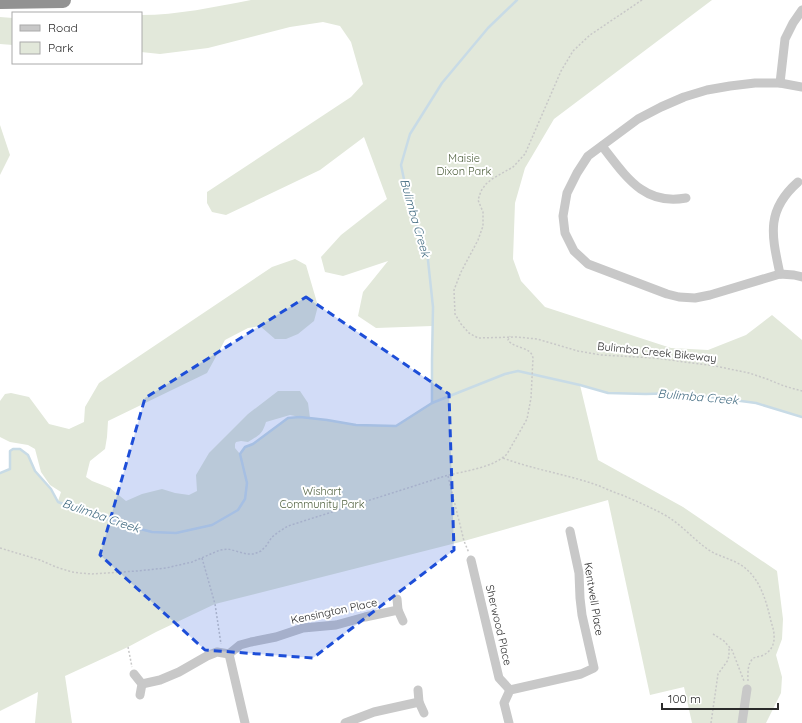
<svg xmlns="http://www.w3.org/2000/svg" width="802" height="723" font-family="Quicksand,sans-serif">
	<rect width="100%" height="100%" fill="#fff"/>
	<!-- green -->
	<g fill="#e2e8da" fill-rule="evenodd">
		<path d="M251 0H712L554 119 525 168 515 203 513 259 521 281 545 307 671 348 708 350 746 335 772 315 802 340V417L756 403 680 393 646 394 608 393 580 385 598 460 683 507 777 571 783 619 782 639 776 655 782 677 781 693 766 723H692L684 687 650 695 608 500 464 541 215 604 156 632 128 647 65 676 72 723H35L38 692 0 711V473L10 469V451L13 449H20L28 455 35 471 51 489 58 501 61 492 50 485 41 472 35 449 28 445 10 442 0 437V401L5 394 11 393 29 397 49 424 69 429 84 422 85 407 99 383 272 267 295 259 306 265 318 306 314 321 298 334 286 339H275L260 326 248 328 225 340 207 373 108 421 107 437 105 449 90 461 86 477 92 481 110 488 126 501 142 494 162 489 175 493 189 495 197 491 196 475 209 453 248 414 278 391H300L308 403 310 418 356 425 396 426 432 403V326L376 328 358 316 363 292 388 261 343 276 325 272 321 257 341 235 387 199 364 137 320 170 226 215 212 212 207 203V192L351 97 363 84 351 42 340 26 323 22 290 27 208 48 160 54 141 52V15C178 15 214 7 251 0ZM290 415 300 417 288 418 253 444 245 447 240 454 235 448V444L236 442 241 441 248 442C259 435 262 435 266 422Z"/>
		<polygon points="0,17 13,18 13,45 0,44"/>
		<polygon points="0,125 10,155 0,175"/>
	</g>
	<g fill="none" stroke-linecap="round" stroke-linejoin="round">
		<!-- stream -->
		<g stroke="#c8dbe6" stroke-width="2.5">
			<polyline points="432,403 432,360 433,307 427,251 410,208 401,165 410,134 442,83 488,28 517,0"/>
			<polyline points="0,473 10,469 10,451 13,449 20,449 28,455 35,471 51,489 58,502 117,523 152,532 176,533 212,525 238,510 245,499 247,483 240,454 245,447 253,444 288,418 300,417 327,420 356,425 396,426 432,403 505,374 518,371 580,385 608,393 646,394 680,393 756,403 802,417"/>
		</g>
		<!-- path -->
		<g stroke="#c8c8c8" stroke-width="1.5" stroke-dasharray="2 2" stroke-linecap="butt">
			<polyline points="642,0 590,35 573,51 561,71 525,154 513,167 492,179 486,184 481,191 478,200 483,212 483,226 478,240 461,272 454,290 455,314 461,324 469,333 478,338 517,337 537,339 578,351 601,355 655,358 715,366 749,373 767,379 784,386 802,391"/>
			<path d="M503 458C532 469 564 474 594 484 603 487 612 492 622 495 636 501 650 507 663 514 680 523 691 537 706 548 716 556 730 558 741 565 759 577 765 597 770 617 771 623 774 629 774 635 775 645 770 653 761 656 757 657 753 657 751 661 747 667 748 676 748 682"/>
			<polyline points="448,476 464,541 469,553"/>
			<path d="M0 548 40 560 56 567 72 572 80 573 92 574 137 571 166 568 192 562 220 550 228 549 247 554H254L261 551 266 546 272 537 280 531 288 526C341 509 393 493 445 476 464 471 493 468 507 454L527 419 531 398 533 358C531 346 514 349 508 340L510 336"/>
			<polyline points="202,558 215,604 221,644"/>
			<polyline points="713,634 724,641 732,650 744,681"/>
			<polyline points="128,647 132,667"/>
			<polyline points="711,723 718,674 728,660 729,655 729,647"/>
		</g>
		<!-- minor -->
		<g stroke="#c8c8c8" stroke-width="9">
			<polyline points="780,83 785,39 793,23 802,10"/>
			<polyline points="802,87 780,83 755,83 730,86 707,90 684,97 661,107 638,119 588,156 577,173 567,193 563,216 565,233 574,251 588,264 667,294 679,297 695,298 710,295 780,274 794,275 802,277"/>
			<path d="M602 146C625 175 643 206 686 198"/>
			<path d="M780 274C772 236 765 211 798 182"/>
			<polyline points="471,560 499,678 510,690"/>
			<polyline points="397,599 398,610 403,621"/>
			<polyline points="229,654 245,723"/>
			<polyline points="134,674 142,684 140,695"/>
			<polyline points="142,684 160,680 179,672 207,656 217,652 229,654 240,645 251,642 276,637 303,628 336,625 365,617 398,610"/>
			<polyline points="418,690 419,702 424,713"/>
			<polyline points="345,723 374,712 419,702"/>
			<polyline points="509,723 504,703 510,690 581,674 594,668 582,615 580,598 579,573 570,531"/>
			<polyline points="742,723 747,689"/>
		</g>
		<!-- motorway -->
		<polyline stroke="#929292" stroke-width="16" points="0,1 63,0"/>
	</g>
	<!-- marked area -->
	<path fill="#1d4ed8" fill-opacity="0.2" stroke="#1d4ed8" stroke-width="3" stroke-dasharray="8 5" stroke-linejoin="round" d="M306 297 449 394 454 550 313 658 205 650 100 555 145 398Z"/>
	<g text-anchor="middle" stroke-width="4" stroke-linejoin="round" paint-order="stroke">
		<!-- park labels -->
		<g font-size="11" fill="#50613f" stroke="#fff">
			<text x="464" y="162">Maisie<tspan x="464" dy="13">Dixon Park</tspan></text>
			<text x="322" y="495">Wishart<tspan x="322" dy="13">Community Park</tspan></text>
		</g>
		<!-- street labels -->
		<g font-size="11" fill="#2b2b2b" stroke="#fff">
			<text transform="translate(657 352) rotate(6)" y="4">Bulimba Creek Bikeway</text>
			<text transform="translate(594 599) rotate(81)" y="4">Kentwell Place</text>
			<text transform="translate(334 611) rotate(-12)" y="4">Kensington Place</text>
			<text transform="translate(499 625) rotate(77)" y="4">Sherwood Place</text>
		</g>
		<!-- water labels -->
		<g font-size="12" font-style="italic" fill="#446d83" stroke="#fff">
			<text transform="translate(415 218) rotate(74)" y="4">Bulimba Creek</text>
			<text transform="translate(698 397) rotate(5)" y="4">Bulimba Creek</text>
			<text transform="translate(101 516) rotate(19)" y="4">Bulimba Creek</text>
		</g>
	</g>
	<!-- legend -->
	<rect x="12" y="12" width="130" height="52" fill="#ffffff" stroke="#aaaaaa"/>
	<rect x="20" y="25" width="20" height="6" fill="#c8c8c8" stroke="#aaaaaa"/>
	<text x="48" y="32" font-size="12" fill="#2b2b2b">Road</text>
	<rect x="20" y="42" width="20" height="12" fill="#e2e8da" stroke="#aaaaaa"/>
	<text x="48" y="52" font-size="12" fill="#2b2b2b">Park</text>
	<!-- scale -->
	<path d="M662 703v6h116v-6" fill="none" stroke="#2b2b2b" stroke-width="2"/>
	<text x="668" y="703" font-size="12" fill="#2b2b2b" stroke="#ffffff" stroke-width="3" paint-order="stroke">100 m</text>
</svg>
